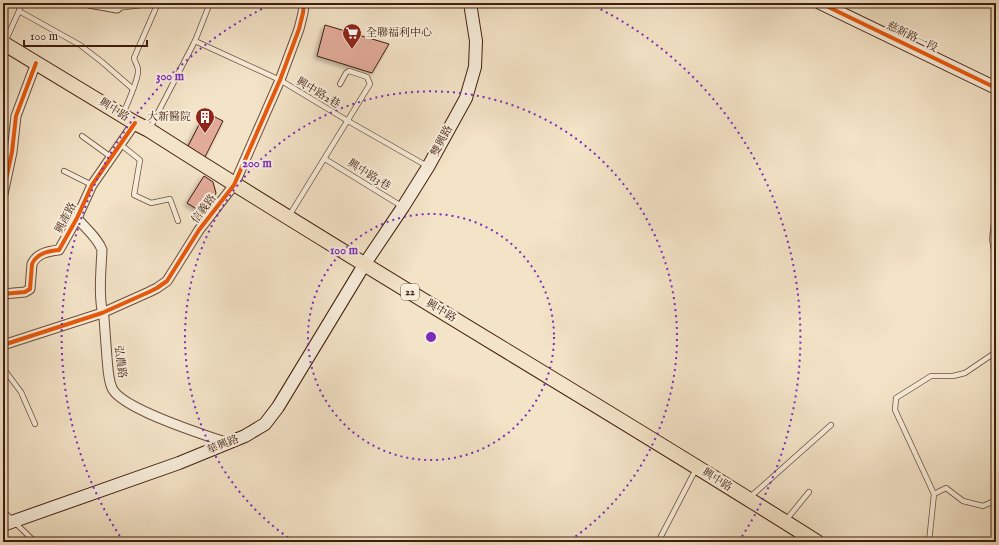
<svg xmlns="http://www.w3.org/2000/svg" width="999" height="545" viewBox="0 0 999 545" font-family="'IM FELL English','Noto Serif TC',serif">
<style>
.building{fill:#e2ab99;stroke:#401d0d;filter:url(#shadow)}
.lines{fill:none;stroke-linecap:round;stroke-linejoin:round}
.lane-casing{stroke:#6d4e3c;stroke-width:6}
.street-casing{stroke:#6d4e3c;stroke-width:11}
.secondary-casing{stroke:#401d0d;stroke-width:14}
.primary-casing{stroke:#401d0d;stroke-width:16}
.lane{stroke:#f7eddb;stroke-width:4.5}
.street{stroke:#f7eddb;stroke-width:9}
.secondary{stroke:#f7eddb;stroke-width:12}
.primary{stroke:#f3e3c7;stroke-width:14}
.cycleway-casing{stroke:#f7eddb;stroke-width:6}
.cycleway{stroke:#e8590c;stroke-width:4}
.ring{fill:none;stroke:#7b2cbf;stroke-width:2;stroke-dasharray:2 4}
.labels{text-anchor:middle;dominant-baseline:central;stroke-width:4;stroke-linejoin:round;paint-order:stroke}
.shield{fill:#f7eddb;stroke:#775b4b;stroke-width:1}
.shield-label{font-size:10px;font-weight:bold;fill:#401d0d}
.poi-label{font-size:11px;fill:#401d0d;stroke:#f7eddb;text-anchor:start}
.street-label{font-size:11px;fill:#401d0d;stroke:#f7eddb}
.centre{fill:#7b2cbf;stroke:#f7eddb;stroke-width:2}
.ring-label{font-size:12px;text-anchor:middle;font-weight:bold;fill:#7b2cbf;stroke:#f7eddb;stroke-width:4;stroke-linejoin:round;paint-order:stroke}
</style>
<defs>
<filter id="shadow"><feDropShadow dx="-2.5" dy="2.5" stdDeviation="2" flood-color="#0004"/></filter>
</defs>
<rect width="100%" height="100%" fill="#f3e3c7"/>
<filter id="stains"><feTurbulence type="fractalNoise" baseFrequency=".005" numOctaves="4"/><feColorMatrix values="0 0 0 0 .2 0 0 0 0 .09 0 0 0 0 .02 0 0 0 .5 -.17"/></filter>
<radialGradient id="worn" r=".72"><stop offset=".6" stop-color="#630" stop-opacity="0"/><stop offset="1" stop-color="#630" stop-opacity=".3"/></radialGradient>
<!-- building -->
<g class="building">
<path d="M325,25L389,44L372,73L317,56Z"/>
<path d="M211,115L223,121L205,157L187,148L201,121L208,119Z"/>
<path d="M204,176L213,182L216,193L205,214L187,203Z"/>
</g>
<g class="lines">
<defs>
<g id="lane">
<path d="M117,8L158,3L210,5"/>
<path d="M19,11L80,45L102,62L133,89"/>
<path d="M195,41L280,80L348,121L427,166"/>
<path d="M5,42L19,11L21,3"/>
<path d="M123,114C127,104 139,79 138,70C138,65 135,63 134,58L158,3"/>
<path d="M150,128L195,41L210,3"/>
<path d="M82,136L111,157"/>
<path d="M120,144L140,160L134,195L151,203L170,199L178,221"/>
<path d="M325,159L403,207"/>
<path d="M64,171L92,185"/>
<path d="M996,208L992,239L996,262"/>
<path d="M289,216L370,84L367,77L349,71L346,73L340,84"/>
<path d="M3,368L21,392L35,424"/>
<path d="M934,494L895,410L896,398L931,376H953L965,373L996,352"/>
<path d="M749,498L831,425"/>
<path d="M3,511L35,542"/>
<path d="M786,520L809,492"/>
<path d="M658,542L696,469"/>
<path d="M929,542L934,494L946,488L963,501L983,506L992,502L996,499"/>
</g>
<g id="street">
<path d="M89,3L117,8"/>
<path d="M3,194L12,152L16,116L36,63"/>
<path d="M77,218C85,228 98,238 102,250C101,270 98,300 104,318C105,331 106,345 107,358C108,368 108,379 112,388C121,409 205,435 228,443"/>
<path d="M3,294L25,292L30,289L32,264C37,253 49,251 59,250L77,218L92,185L135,123"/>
<path d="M3,345L102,313L149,292L157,288L167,281L199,230L234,185L280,80L299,29L303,13L304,3"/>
</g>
<g id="secondary">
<path d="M820,3L996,88"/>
<path d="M3,525L179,463L245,436L265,424L278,407L364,265L403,207L428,167L466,98L475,67L476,41L470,3"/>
</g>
<path id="primary" d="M3,43L135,123L149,130C369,271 596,402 817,542"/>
</defs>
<!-- lane casing -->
<use href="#lane" class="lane-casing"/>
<!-- street casing -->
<use href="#street" class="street-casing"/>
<!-- secondary casing -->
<use href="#secondary" class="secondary-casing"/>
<!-- primary casing -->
<use href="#primary" class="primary-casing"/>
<!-- lane -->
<use href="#lane" class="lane"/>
<!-- street -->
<use href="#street" class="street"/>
<!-- secondary -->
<use href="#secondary" class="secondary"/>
<!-- primary -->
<use href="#primary" class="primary"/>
<defs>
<g id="cycleway">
<path d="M820,3L996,88"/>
<path d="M3,194L12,152L16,116L36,63"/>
<path d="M3,294L25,292L30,289L32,264C37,253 49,251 59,250L77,218L92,185L135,123"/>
<path d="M3,345L102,313L149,292L157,288L167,281L199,230L234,185L280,80L299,29L303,13L304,3"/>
</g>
</defs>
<!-- cycleway casing -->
<use href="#cycleway" class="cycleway-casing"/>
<!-- cycleway -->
<use href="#cycleway" class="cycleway"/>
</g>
<!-- distance rings -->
<g class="ring">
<circle cx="431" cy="337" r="123"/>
<path d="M293 541A246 246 0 1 1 569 541"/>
<path d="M123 541A369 369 0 0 1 272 4M590 4A369 369 0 0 1 739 541"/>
</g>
<!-- icons -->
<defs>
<symbol id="supermarket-pin" viewBox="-11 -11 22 30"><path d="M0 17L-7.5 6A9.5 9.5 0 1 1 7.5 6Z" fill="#8f2418" stroke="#f7eddb"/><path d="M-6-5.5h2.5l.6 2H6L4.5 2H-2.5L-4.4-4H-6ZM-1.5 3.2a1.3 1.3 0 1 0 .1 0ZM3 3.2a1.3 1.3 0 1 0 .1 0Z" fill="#fff"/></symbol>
<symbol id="building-pin" viewBox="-11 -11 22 30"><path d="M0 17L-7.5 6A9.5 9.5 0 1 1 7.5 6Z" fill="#8f2418" stroke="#f7eddb"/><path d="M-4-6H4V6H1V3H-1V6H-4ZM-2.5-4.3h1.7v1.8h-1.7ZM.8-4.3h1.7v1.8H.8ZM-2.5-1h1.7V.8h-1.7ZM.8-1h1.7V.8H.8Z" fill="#fff"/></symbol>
</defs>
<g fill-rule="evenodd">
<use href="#supermarket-pin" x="341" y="22" width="22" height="30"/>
<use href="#building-pin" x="194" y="106" width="22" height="30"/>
</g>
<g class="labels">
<!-- shield labels -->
<rect class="shield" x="401" y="284" width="18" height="16" rx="3"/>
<g class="shield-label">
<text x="410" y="292">22</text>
</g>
<!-- poi labels -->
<g class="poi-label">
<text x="366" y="33">全聯福利中心</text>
<text x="191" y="117" text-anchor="end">大新醫院</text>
</g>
<!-- street labels -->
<g class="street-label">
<text transform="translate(912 37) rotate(26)">慈新路一段</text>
<text transform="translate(318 93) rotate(31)">興中路2巷</text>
<text transform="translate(114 110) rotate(32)">興中路</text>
<text transform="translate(442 141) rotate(-62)">雙興路</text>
<text transform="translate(369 175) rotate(32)">興中路3巷</text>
<text transform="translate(204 209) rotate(-53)">信義路</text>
<text transform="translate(66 218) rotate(-62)">興產路</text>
<text transform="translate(441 311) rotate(31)">興中路</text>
<text transform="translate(120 362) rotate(83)">弘農路</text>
<text transform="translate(223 445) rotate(-22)">華興路</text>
<text transform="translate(717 480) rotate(32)">興中路</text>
</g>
</g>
<circle cx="431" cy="337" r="6" class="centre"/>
<g class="ring-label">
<text x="170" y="80">300 m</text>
<text x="257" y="167">200 m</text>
<text x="344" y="254">100 m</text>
</g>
<!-- margin -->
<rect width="999" height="545" fill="none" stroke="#f3e3c7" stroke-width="16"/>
<rect x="4" y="4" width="991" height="537" fill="none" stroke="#401d0d" stroke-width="2"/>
<rect x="8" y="8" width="983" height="529" fill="none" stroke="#401d0d"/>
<!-- scale -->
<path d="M24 40v6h123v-6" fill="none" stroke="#401d0d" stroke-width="2"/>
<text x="30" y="40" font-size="12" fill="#401d0d" stroke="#f7eddb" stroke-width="3" paint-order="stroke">100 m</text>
<rect width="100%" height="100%" filter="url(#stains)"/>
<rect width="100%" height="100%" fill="url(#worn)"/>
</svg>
